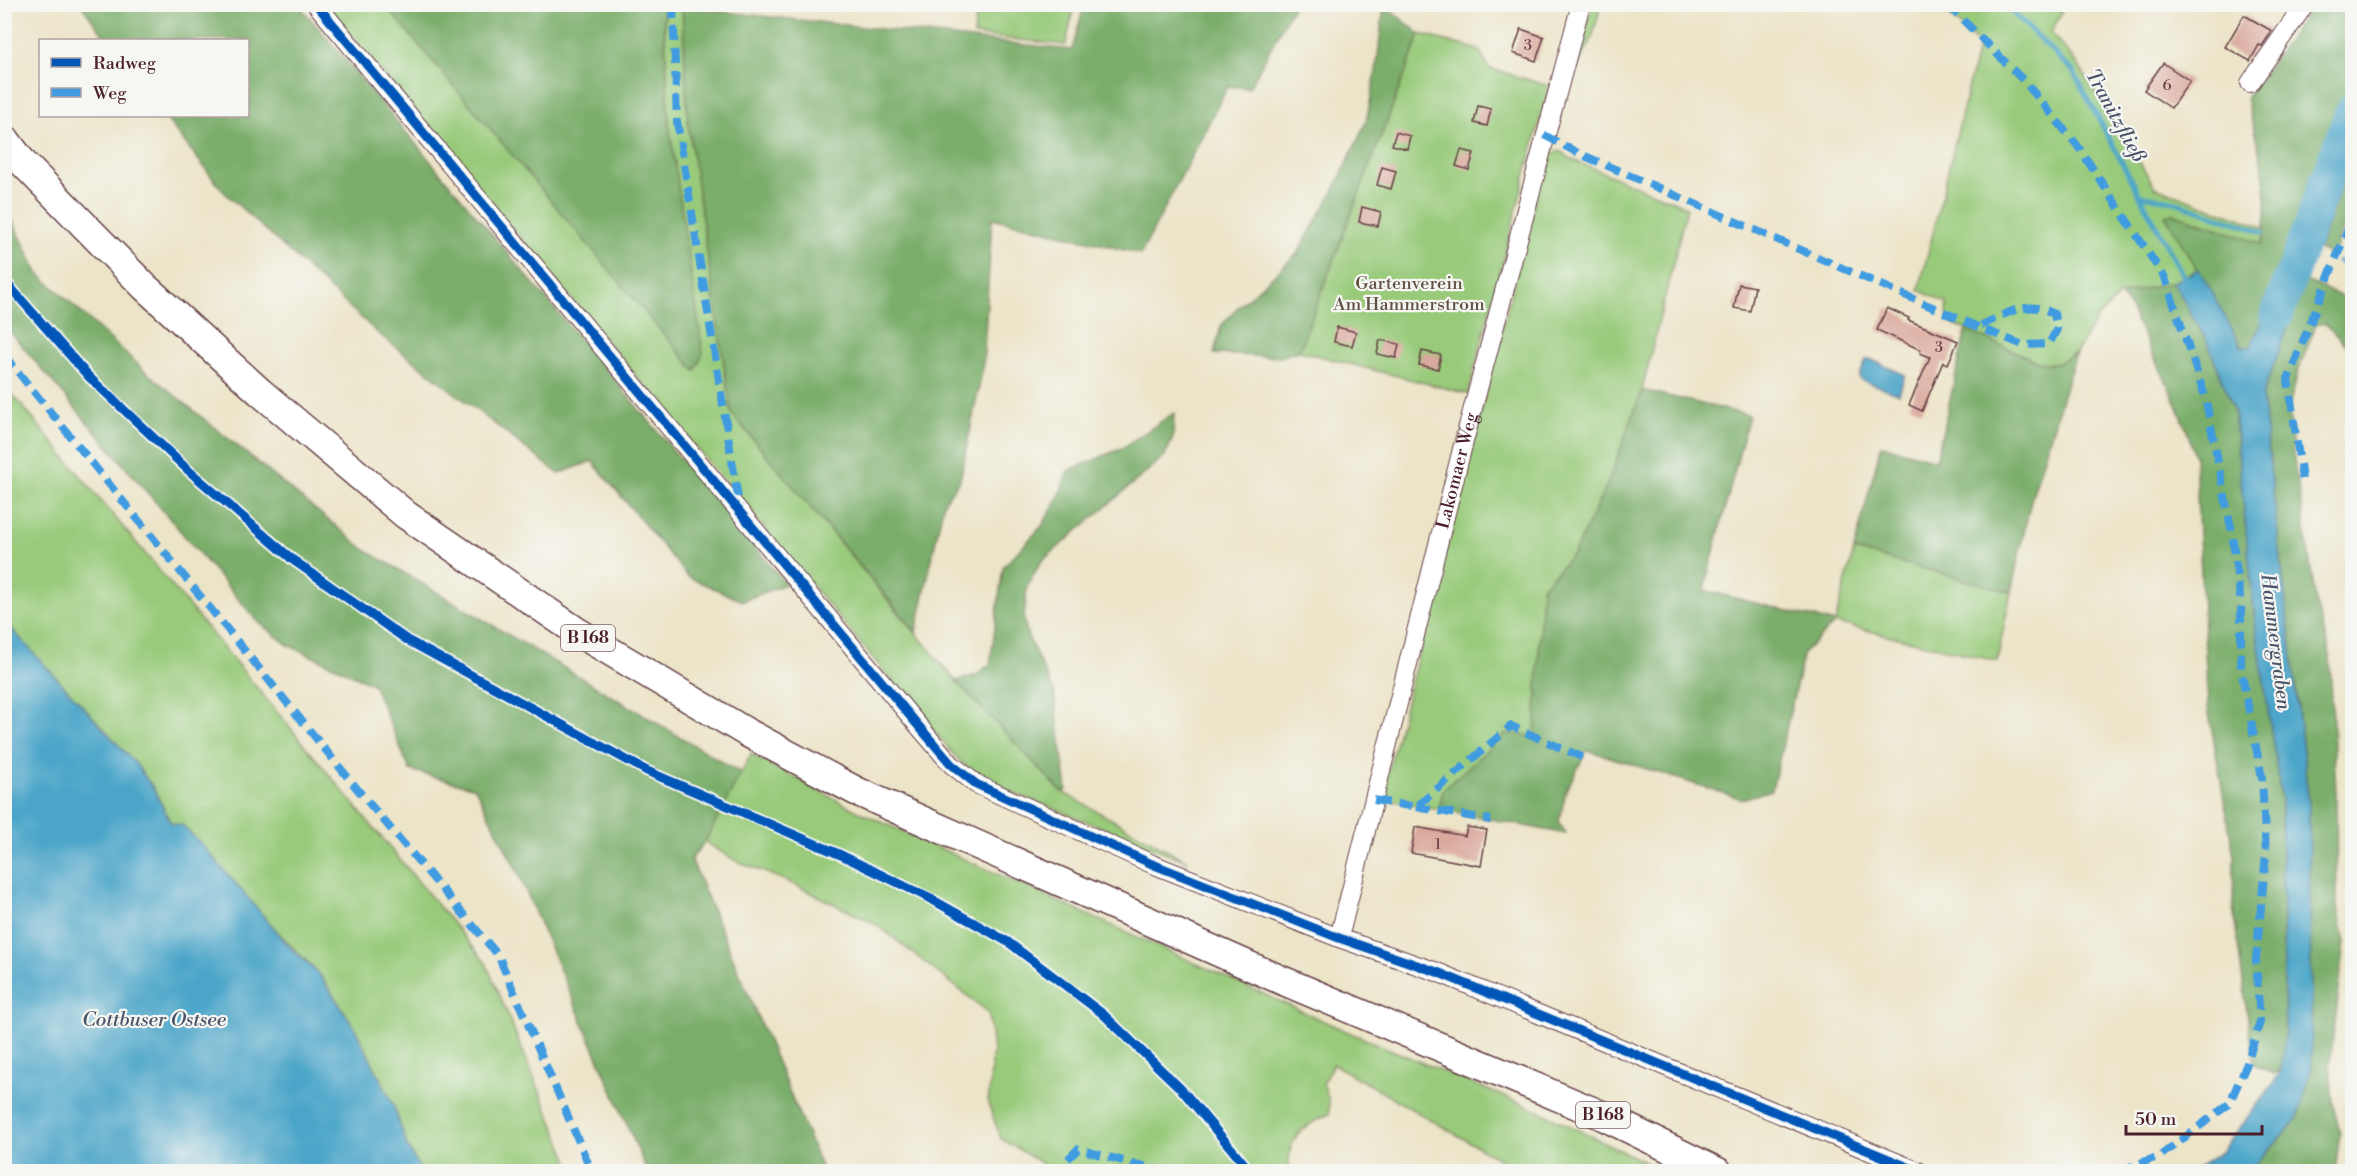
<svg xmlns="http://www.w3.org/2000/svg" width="2357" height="1176" viewBox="0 0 2357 1176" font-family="'Libre Bodoni',serif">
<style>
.green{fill:#98ca7a;stroke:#717452;stroke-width:1.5}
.forest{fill:#7aae6a;stroke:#62664a;stroke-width:1.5}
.water{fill:#4ba5c9;stroke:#4a627a;stroke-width:1.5}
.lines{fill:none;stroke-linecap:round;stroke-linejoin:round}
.stream{stroke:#4ba5c9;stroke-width:5}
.river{stroke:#4ba5c9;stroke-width:33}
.building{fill:#daa89c}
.minor-casing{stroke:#623d42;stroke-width:20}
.primary-casing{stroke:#623d42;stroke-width:31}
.minor{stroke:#fff;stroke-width:18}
.primary{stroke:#fff;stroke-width:28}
.quiet{stroke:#409be1;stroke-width:8;stroke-dasharray:15 8;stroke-linecap:butt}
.cycleway-casing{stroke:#f6f6f2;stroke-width:13}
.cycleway{stroke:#0057b8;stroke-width:9}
.labels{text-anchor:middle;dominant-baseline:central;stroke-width:4.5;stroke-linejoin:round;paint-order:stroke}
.number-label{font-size:15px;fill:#6e4147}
.shield{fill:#f6f6f2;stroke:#7e6067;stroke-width:1.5}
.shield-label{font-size:16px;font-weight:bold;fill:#4a1f2b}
.park-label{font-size:18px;fill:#615243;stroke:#f6f6f2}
.street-label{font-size:18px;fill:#4a1f2b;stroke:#f6f6f2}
.water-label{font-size:20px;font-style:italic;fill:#4a556a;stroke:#f6f6f2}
</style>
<rect width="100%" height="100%" fill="#f6f6f2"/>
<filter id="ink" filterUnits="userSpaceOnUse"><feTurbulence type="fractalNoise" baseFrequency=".0167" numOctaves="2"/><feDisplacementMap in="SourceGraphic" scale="12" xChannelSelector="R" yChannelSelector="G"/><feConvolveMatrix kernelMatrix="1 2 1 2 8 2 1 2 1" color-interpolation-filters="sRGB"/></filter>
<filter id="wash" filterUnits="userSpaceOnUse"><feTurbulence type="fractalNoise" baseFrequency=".008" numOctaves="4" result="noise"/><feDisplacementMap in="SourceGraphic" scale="24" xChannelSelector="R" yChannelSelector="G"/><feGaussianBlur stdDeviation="1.35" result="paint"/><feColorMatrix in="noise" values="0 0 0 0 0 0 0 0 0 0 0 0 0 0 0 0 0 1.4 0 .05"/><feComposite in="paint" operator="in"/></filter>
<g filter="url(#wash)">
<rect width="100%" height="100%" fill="#ece4c7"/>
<!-- green -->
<g class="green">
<path d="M1592,4L1601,5L1592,39L1572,77Z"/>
<path d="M325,5H386L669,123L664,8L682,7L688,123L731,413L956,681L1062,792L1189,862L981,780L955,756Z"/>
<path d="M886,5H964V12Z"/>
<path d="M977,5H1074L1066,45L974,35Z"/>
<path d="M1939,5H2055L2062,11L2051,33L2077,63L2155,187L2266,228L2262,244L2173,213L2166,215L2199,269L2173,282L2120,295L2097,318L2076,353L2056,364L2038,362L1948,322L1947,303L1919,290L1979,44Z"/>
<path d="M1420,34L1479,50L1489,68L1549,86L1468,394L1299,351Z"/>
<path d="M1560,151L1573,160L1687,207L1642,390L1609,481L1574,553L1542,587L1535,736L1443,790L1439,809L1381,799L1547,154Z"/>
<path d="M4,384L486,963L573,1171H421L407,1146L393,1104L377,1072L353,1025L319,974L171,823L153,788L136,764L5,622Z"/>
<path d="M1854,550L2011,592L1997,661L1835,623Z"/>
<path d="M751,754L855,810L1348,1032L1539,1111L1663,1171H1520L1333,1064L1323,1083L1329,1101V1114C1301,1128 1287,1136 1289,1171H1055L1001,1139L988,1103L993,1050L988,1012L877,925L787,881L736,861L705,842Z"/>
</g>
<!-- forest -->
<g class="forest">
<path d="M81,5H299L786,584L742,601L688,577L592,461L559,474L380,335L223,191L164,116H248V40H107Z"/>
<path d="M385,5H663L669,123L703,354L695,371Z"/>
<path d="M1084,5H1294L1249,88L1228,86L1141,254L992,218L983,367L960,480L944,502L916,632L731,413L688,123L682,7L1072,50Z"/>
<path d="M1384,5L1420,34L1299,351L1280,357L1214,354L1221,326L1236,309L1297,254L1334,190L1366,122L1376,72Z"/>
<path d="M2313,5H2352V86L2304,226L2250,347H2242L2165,215L2172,213L2262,244C2274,194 2258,147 2246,98Z"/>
<path d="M2352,155V206L2333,256L2319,249Z"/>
<path d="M4,203L38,273L145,371L364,549L741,773L705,842L691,859L823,1171H647L518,873L475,788L410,770L373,684L288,645L258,622L5,326Z"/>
<path d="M2306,281L2352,301V351L2324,323L2316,325L2298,371L2289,407L2293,453L2317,607L2330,654L2336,793L2337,903L2345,941L2330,1063L2333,1104L2340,1133L2335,1171L2249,1172L2298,1118L2309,805L2262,395Z"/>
<path d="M2173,282L2208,343L2234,410L2255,621L2281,798L2285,1033L2281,1070L2274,1074L2254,1064L2233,907L2234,856L2208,708L2195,457C2180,400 2153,358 2129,306L2120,295Z"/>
<path d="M1966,330L2038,362L2056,364L2076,353L2031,500L2011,592L1854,550L1881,445L1936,460Z"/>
<path d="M1642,390L1749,415L1704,590L1835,623L1804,652L1772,790L1742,799L1587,750L1566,791L1559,822L1566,834L1439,809L1443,790L1506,733L1535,736L1542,587L1574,553L1609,481Z"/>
<path d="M1174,413L1173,438L1165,456L1041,562L1027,587L1024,619L1028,637L1054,692L1067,790L1062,792L956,681L977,675L990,664L1003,567L1042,526L1059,497L1068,471L1122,448Z"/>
</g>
<!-- water -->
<g class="water">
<path d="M2199,269L2242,347H2250L2284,270L2306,281L2262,395L2309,805L2312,1066L2298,1118L2249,1171H2192L2221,1152L2273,1084L2281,1070L2285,1033L2281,798L2255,621L2234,410L2208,343L2173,282Z"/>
<path d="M1870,359L1905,375L1899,394L1861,380L1859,377L1866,360Z"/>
<path d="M5,622L136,764L153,788L171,823L182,825L205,848L292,949L319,974L353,1025L377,1072L393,1104L407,1146L421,1171H5Z"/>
</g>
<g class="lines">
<!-- stream -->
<g class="stream">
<path d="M2004,4L2073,71L2186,281"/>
<path d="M2142,196L2166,199L2263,232"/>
<path d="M2339,261L2352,266"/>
</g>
<!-- river -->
<path class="river" d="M2276,317L2352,110"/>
</g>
<g id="blocks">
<!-- building -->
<g class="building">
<path d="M2244,15L2272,31L2262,46L2259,45L2250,61L2225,47Z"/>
<path d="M1521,29L1544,37L1536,61L1513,53Z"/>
<path d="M2163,63L2190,81L2171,108L2144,90Z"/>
<path d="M1478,106L1491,109L1487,126L1474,123Z"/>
<path d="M1396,132L1410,136L1407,149L1392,145Z"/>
<path d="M1461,150L1474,153L1469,170L1456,166Z"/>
<path d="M1382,167L1396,171L1391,189L1377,185Z"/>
<path d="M1362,207L1381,212L1378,226L1359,222Z"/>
<path d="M1739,284L1755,287L1750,311L1734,308Z"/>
<path d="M1887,308L1909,318L1908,320L1958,341L1948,364L1943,362L1922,411L1909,405L1930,357L1920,353L1921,350L1877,330Z"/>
<path d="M1337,327L1356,332L1352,346L1334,342Z"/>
<path d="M1380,340L1399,344L1396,358L1377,354Z"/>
<path d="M1422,351L1441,355L1438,369L1419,365Z"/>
<path d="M1415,827L1465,836L1467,827L1487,830L1481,866L1411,853Z"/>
</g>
</g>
</g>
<g filter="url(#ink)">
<use href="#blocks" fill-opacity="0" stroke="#623d42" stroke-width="1.5"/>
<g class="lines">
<defs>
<g id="minor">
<path d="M316,4L916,723L951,764L976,784L1152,864L1339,938L1437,972L1920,1172"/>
<path d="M2250,83L2305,4"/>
<path id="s1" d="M1339,938L1462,449L1581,4"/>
</g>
<path id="primary" d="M4,138L23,163L145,287L260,392L406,515L576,631L746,732L856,791L1279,979L1599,1114L1718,1172"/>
</defs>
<!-- minor casing -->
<use href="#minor" class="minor-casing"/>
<!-- primary casing -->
<use href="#primary" class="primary-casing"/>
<!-- minor -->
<use href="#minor" class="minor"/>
<!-- primary -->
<use href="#primary" class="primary"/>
<!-- quiet -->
<g class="quiet">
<path d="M673,4L677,121L740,510"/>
<path d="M1947,4L2025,82L2077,145L2165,278L2205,396L2232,533L2241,606V669L2262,778L2266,854L2256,960L2260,1022L2246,1066L2229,1104L2160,1156L2116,1172"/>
<path d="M1544,135L1578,153L1978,327L2023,345L2049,344L2057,329L2054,314C2027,298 2004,315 1978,327"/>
<path d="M4,355L363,796L498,955L592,1172"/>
<path d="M2302,479L2288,379L2352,218"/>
<path d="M1374,800L1416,807L1511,726L1586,759"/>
<path d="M1416,807L1491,820"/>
<path d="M1068,1159L1078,1149L1166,1172"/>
</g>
<defs>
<g id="cycleway">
<path d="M316,4L916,723L951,764L976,784L1152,864L1339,938L1437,972L1920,1172"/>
<path d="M4,280L89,377L188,470L293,560L407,640L647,771L841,855L931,899L1008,942L1103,1014L1182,1090L1251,1172"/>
</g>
</defs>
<!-- cycleway casing -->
<use href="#cycleway" class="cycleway-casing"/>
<!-- cycleway -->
<use href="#cycleway" class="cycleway"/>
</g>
</g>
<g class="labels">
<!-- number labels -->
<g class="number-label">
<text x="1528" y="45">3</text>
<text x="2167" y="85">6</text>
<text x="1939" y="347">3</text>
<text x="1438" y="844">1</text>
</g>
<!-- shield labels -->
<g class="shield">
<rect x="561" y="625" width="54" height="26" rx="4.5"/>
<rect x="1576" y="1102" width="54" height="26" rx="4.5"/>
</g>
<g class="shield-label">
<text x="588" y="638">B 168</text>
<text x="1603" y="1115">B 168</text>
</g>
<!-- park labels -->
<g class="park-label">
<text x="1409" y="283">Gartenverein<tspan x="1409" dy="21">Am Hammerstrom</tspan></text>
</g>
<!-- street labels -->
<g class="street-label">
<text stroke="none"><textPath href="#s1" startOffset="482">Lakomaer Weg</textPath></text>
</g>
<!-- water labels -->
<g class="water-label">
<text transform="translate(2115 116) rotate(61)">Tranitzfließ</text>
<text transform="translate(2275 642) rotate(83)">Hammergraben</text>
<text x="154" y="1020">Cottbuser Ostsee</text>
</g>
</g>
<!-- margin -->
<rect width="2357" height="1176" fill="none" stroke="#f6f6f2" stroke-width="24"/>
<!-- legend -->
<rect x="39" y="39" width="210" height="78" fill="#f6f6f2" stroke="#b1a0a2" stroke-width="1.5"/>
<rect x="51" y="58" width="30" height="9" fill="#0057b8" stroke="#b1a0a2" stroke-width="1.5"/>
<text x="93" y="69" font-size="18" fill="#4a1f2b">Radweg</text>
<rect x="51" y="88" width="30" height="9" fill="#409be1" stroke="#b1a0a2" stroke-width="1.5"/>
<text x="93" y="99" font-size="18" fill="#4a1f2b">Weg</text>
<!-- scale -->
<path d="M2126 1125v9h136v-9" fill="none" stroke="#4a1f2b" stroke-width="3"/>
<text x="2135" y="1125" font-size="18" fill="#4a1f2b" stroke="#f6f6f2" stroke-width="4.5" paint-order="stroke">50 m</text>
</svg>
